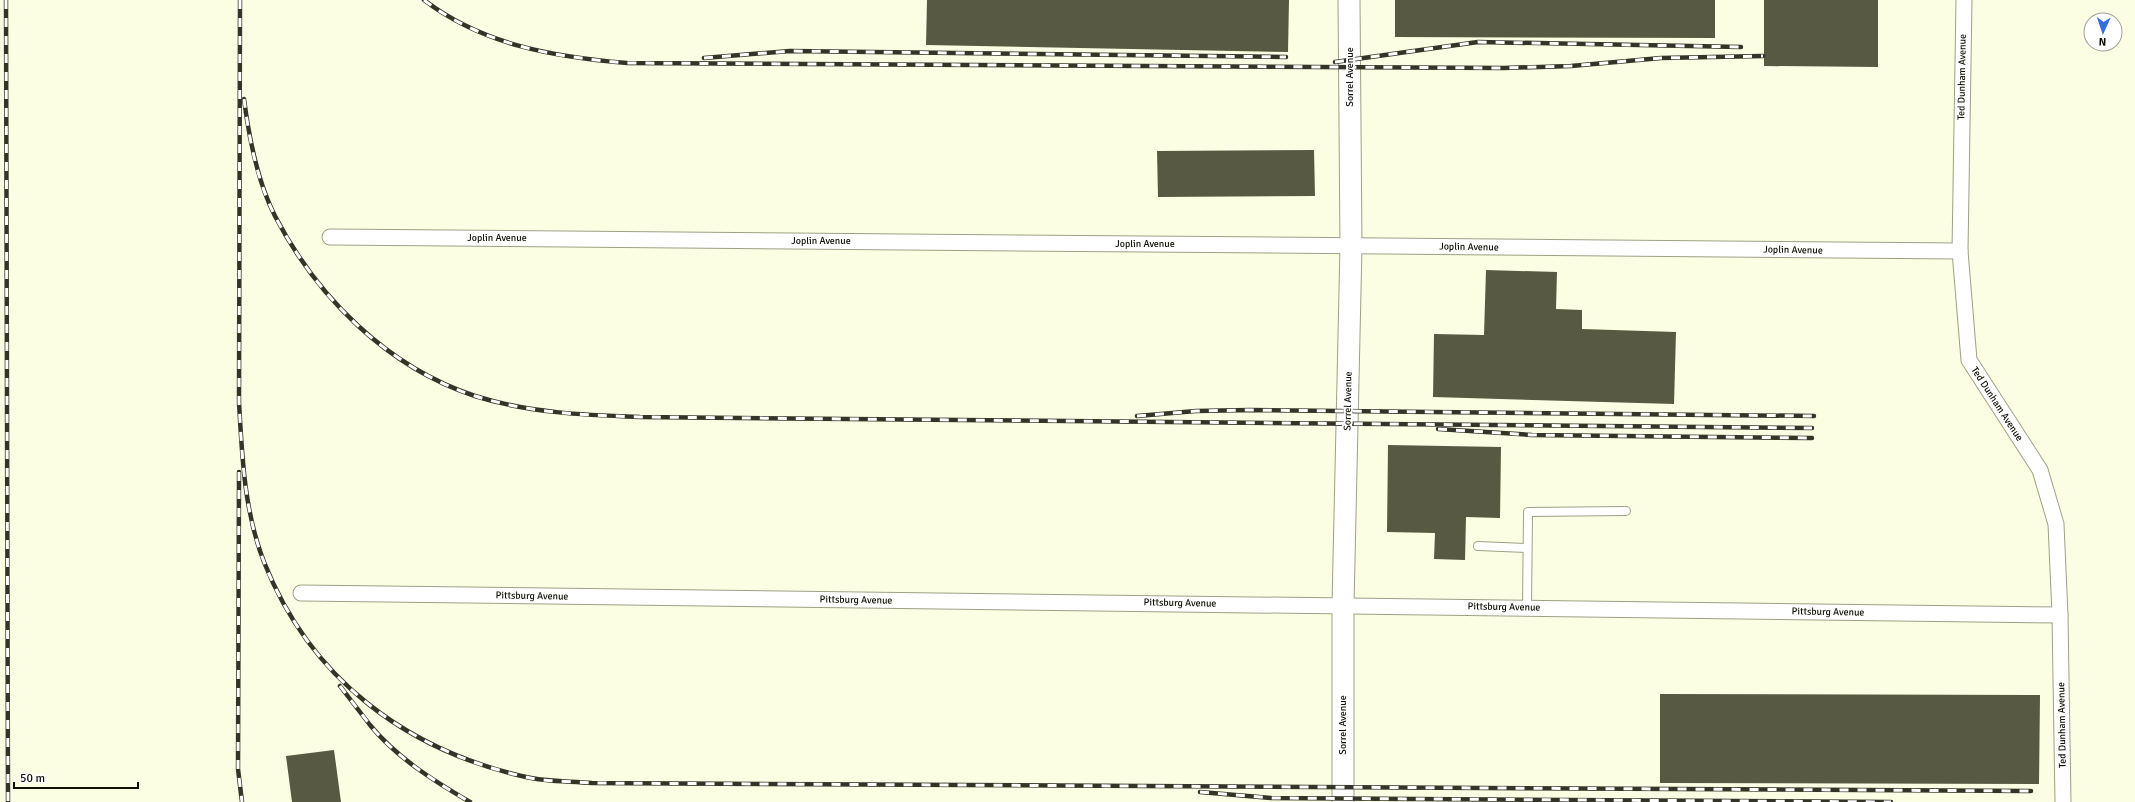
<svg xmlns="http://www.w3.org/2000/svg" width="2135" height="802" viewBox="0 0 2135 802" font-family="Signika,sans-serif">
<style>
.building{fill:#585942}
.lines{fill:none;stroke-linecap:round;stroke-linejoin:round}
.lane-casing{stroke:#9ea086;stroke-width:10}
.street-casing{stroke:#9ea086;stroke-width:17}
.secondary-casing{stroke:#9ea086;stroke-width:23}
.lane{stroke:#fff;stroke-width:8}
.street{stroke:#fff;stroke-width:15}
.secondary{stroke:#fff;stroke-width:21}
.rail-casing{stroke:#343428;stroke-width:4.5}
.rail{stroke:#fff;stroke-width:3;stroke-dasharray:9;stroke-linecap:butt}
.labels{text-anchor:middle;dominant-baseline:central;stroke-width:4;stroke-linejoin:round;paint-order:stroke}
.street-label{font-size:10px;fill:#101007;stroke:#fff}
</style>
<rect width="100%" height="100%" fill="#fbfee2"/>
<!-- building -->
<g class="building">
<path d="M927,0H1289L1288,52L926,45Z"/>
<path d="M1395,0H1715V38L1395,37Z"/>
<path d="M1764,0H1878V67L1764,66Z"/>
<path d="M1314,150L1315,196L1158,197L1157,151Z"/>
<path d="M1486,270L1557,272L1556,309L1582,310V329L1676,332L1674,404L1433,397L1434,334L1484,335Z"/>
<path d="M1388,445L1501,447L1500,518L1466,517L1465,560L1434,559L1435,533L1387,532Z"/>
<path d="M1660,694L2040,695L2039,784L1660,783Z"/>
<path d="M334,750L341,802H292L286,756Z"/>
</g>
<g class="lines">
<defs>
<g id="lane">
<path d="M1478,546L1527,548"/>
<path d="M1527,608L1528,512L1626,511"/>
</g>
<g id="street">
<path d="M1964,0L1960,251L1969,360L2040,470L2056,524L2060,615L2063,802"/>
<path d="M330,237L1960,251"/>
<path d="M301,593L2060,615"/>
</g>
<path id="secondary" d="M1343,802V605L1351,246L1349,0"/>
</defs>
<!-- lane casing -->
<use href="#lane" class="lane-casing"/>
<!-- street casing -->
<use href="#street" class="street-casing"/>
<!-- secondary casing -->
<use href="#secondary" class="secondary-casing"/>
<!-- lane -->
<use href="#lane" class="lane"/>
<!-- street -->
<use href="#street" class="street"/>
<!-- secondary -->
<use href="#secondary" class="secondary"/>
<defs>
<g id="rail">
<path d="M6,0L8,802"/>
<path d="M240,0L239,402C242,455 244,511 264,562C310,678 405,750 526,777C547,782 571,781 592,783L2031,791"/>
<path d="M424,0C483,45 554,57 627,63L1503,68L1571,66L1661,58L1763,56"/>
<path d="M704,58L790,51L1286,57"/>
<path d="M1335,62L1478,42L1741,47"/>
<path d="M244,99C249,138 257,181 275,216C317,297 387,367 475,396C529,413 584,415 640,417L1812,428"/>
<path d="M1137,416L1196,411L1250,410L1814,416"/>
<path d="M1438,429L1532,435L1812,438"/>
<path d="M239,472L238,769L242,802"/>
<path d="M340,686C350,699 360,712 370,725C397,758 434,781 470,802"/>
<path d="M1200,792L1271,798L1891,802"/>
</g>
</defs>
<!-- rail casing -->
<use href="#rail" class="rail-casing"/>
<!-- rail -->
<use href="#rail" class="rail"/>
</g>
<g class="labels">
<!-- street labels -->
<g class="street-label">
<text transform="translate(1350 77) rotate(-90)">Sorrel Avenue</text>
<text transform="translate(1962 77) rotate(-89)">Ted Dunham Avenue</text>
<text x="497" y="238">Joplin Avenue</text>
<text x="821" y="241">Joplin Avenue</text>
<text x="1145" y="244">Joplin Avenue</text>
<text transform="translate(1469 247) rotate(1)">Joplin Avenue</text>
<text transform="translate(1793 250) rotate(1)">Joplin Avenue</text>
<text transform="translate(1348 401) rotate(-89)">Sorrel Avenue</text>
<text transform="translate(1997 404) rotate(57)">Ted Dunham Avenue</text>
<text transform="translate(532 596) rotate(1)">Pittsburg Avenue</text>
<text transform="translate(856 600) rotate(1)">Pittsburg Avenue</text>
<text transform="translate(1180 603) rotate(1)">Pittsburg Avenue</text>
<text transform="translate(1504 607) rotate(1)">Pittsburg Avenue</text>
<text transform="translate(1828 612) rotate(1)">Pittsburg Avenue</text>
<text transform="translate(1343 725) rotate(-90)">Sorrel Avenue</text>
<text transform="translate(2062 725) rotate(-91)">Ted Dunham Avenue</text>
</g>
</g>
<!-- north arrow -->
<g transform="translate(2103 32) rotate(183)"><circle r="19" fill="#ffffff" stroke="#9f9f9c"/>
<path d="M0-3L7 15L0 10L-7 15Z" fill="#326edc"/>
<text y="-6" font-size="11" font-weight="bold" text-anchor="middle" fill="#101007">N</text>
</g>
<!-- scale -->
<path d="M14 782v6h124v-6" fill="none" stroke="#101007" stroke-width="2"/>
<text x="20" y="782" font-size="12" fill="#101007" stroke="#ffffff" stroke-width="3" paint-order="stroke">50 m</text>
</svg>
